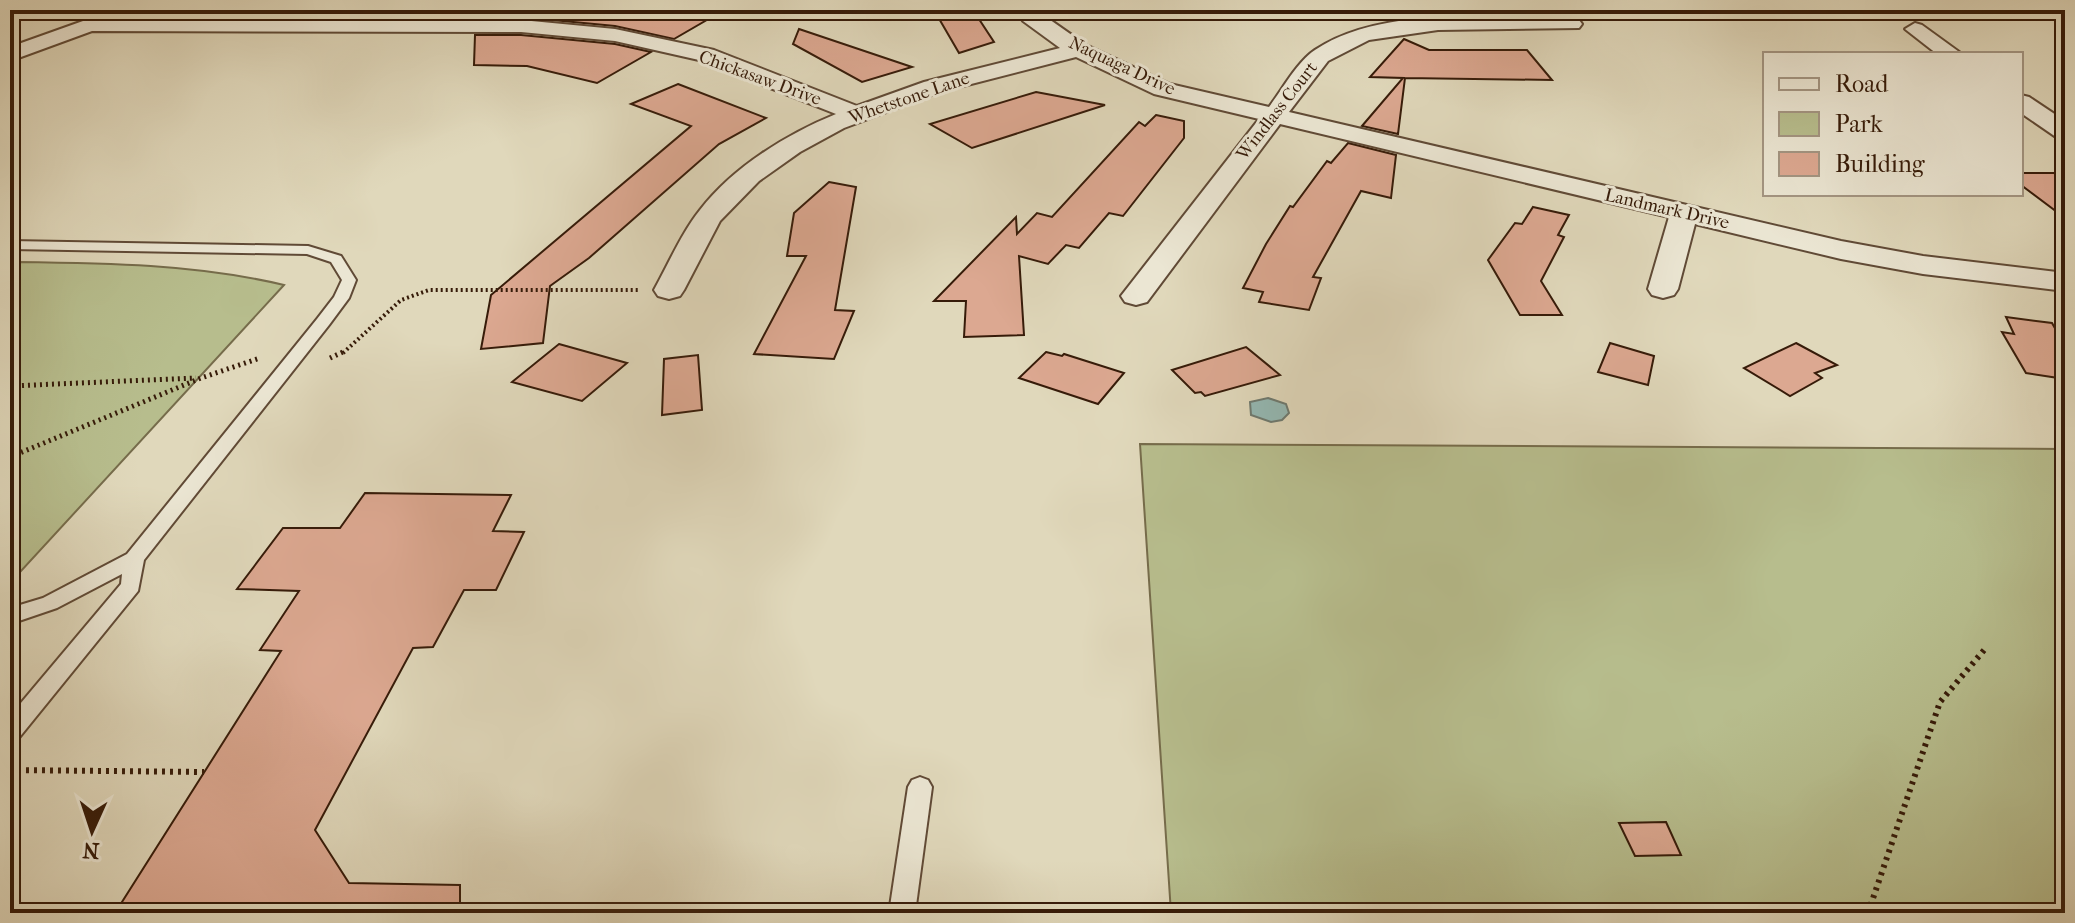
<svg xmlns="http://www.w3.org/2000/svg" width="2075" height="923" viewBox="0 0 2075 923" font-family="'IM FELL French Canon',serif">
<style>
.green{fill:#b7bd8d;stroke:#766c4b;stroke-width:2}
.water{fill:#94b9b4;stroke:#6e7a70;stroke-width:2}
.building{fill:#dca891;stroke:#361b09;stroke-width:2}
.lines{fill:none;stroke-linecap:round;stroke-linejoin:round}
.service-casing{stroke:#604a36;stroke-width:4}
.minor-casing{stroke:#604a36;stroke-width:4}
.path-far2{stroke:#361b09;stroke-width:4;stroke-dasharray:2 3;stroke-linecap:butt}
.path-far1{stroke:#361b09;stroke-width:5;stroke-dasharray:2 4;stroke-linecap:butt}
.path{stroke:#361b09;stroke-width:6;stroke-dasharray:3 5;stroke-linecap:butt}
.service{fill:#ebe6d3;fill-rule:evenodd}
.minor{fill:#ebe6d3;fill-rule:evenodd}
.labels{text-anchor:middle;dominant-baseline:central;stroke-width:6;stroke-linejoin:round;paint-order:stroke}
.far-street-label{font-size:18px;fill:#361b09;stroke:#ebe6d3}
</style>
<rect width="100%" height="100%" fill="#e0d8bb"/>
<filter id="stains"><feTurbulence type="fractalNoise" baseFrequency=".0025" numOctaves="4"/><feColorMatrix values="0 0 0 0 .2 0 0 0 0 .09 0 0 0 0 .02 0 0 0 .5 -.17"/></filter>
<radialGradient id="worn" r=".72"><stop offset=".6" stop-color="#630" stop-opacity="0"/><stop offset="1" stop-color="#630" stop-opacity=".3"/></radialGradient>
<!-- green -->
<g class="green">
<path d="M16,262C106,263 196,264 284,285L10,583V267Z"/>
<path d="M1140,444L2065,449V913H1171Z"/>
</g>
<!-- water -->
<path class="water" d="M1268,398L1286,404L1289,413L1282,420L1271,422L1251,415L1250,402Z"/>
<!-- building -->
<g class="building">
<path d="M476,10H724L674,39L615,26L521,17H476Z"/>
<path d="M934,10H973L994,42L959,53Z"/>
<path d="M799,29L912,67L862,82L793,44Z"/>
<path d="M475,35H521L615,44L651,52L597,83L527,66L474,65Z"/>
<path d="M1404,39L1429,50H1527L1552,80L1405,78L1398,134L1362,126L1403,78L1370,77Z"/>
<path d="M678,84L766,118L719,144L589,258L550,286L543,343L481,349L491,295L691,126L631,104Z"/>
<path d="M1036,92L1105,105L972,148L930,124Z"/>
<path d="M1156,115L1184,121V138L1123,216L1109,213L1079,248L1066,245L1048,264L1019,256L1024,335L964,337L966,301H934L1016,217L1017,234L1037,213L1052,217L1139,122L1145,126Z"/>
<path d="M1348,143L1396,155L1391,198L1361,191L1313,277L1321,278L1309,310L1259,302L1263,292L1243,288L1266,244L1290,206L1293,207L1327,161L1331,163Z"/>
<path d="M2021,173H2054L2065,182V218L2021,185Z"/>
<path d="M829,182L856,187L835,310L854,311L834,359L754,354L806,256H787L794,213Z"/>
<path d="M1533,207L1569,215L1558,235L1564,237L1541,281L1562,315H1520L1488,260L1515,223L1522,224Z"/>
<path d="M2006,317L2052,323L2065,346V379L2026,373L2002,332L2014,334Z"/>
<path d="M1610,343L1654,356L1648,385L1598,372Z"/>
<path d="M1796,343L1837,365L1815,373L1822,378L1790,396L1744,368Z"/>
<path d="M559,344L627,363L582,401L512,382Z"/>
<path d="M1246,347L1280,375L1205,396L1201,392L1195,393L1172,370Z"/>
<path d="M1046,352L1062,356L1064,354L1124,373L1098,404L1019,378Z"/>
<path d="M698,355L702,410L662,415L664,359Z"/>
<path d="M365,493L511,495L493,531L524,532L496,590H464L433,647L413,648L315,830L349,883L460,885V913H115L281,651L260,650L299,591L237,589L283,528H340Z"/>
<path d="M1666,822L1681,855L1635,856L1619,823Z"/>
</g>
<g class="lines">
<defs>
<g id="service">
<path d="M10,241L308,246L341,256L356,280L349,298L329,325L144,560L138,591L18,739L10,741V716L121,584L122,574L57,608L10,624V608L43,598L127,554L317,319L334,297L342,280L331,262L307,254L10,249Z"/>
<path d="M920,777L928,780L932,787L915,913H889L908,787L912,780Z"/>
</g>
<g id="minor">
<path d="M100,10H117L119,13L114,19L521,20L615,29L714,50L857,106L924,82L1060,48L1023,21L1016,10H1036L1086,45L1170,84L1269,107C1282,90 1297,62 1315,50C1382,5 1494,18 1572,18L1579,20L1582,24L1579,28L1438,30L1369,40L1328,61L1289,112L1841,241L1923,256L2065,273V291L1923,274L1841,259L1695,224L1678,289L1674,295L1663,298L1652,295L1648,289L1669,217L1280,124L1147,302L1136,305L1125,302L1121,296L1259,119L1154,94L1076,57L940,92L844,128L800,152L759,181L720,221L684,290L680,296L669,299L658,296L654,290C669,263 681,234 700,210C733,167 787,134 836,114L699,60L615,41L521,32L92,31L10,61V47L83,21Z"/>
<path d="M1915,23L1922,25L1962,54H1937L1905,29Z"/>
<path d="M2021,95L2029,97L2065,121V139L2056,137L2021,113Z"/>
</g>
</defs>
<!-- service casing -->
<use href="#service" class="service-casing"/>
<!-- minor casing -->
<use href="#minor" class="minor-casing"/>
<!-- path-far2 -->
<path class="path-far2" d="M343,353L401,300L429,290H640"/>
<!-- path-far1 -->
<g class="path-far1">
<path d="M330,358L345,351"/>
<path d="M10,386L196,378"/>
<path d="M10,457L201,378L260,358"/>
</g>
<!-- path -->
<g class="path">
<path d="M10,770L204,772"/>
<path d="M1868,913L1940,702L1985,649"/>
</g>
<!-- service -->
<use href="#service" class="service"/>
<!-- minor -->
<use href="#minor" class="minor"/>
</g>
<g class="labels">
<!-- far-street labels -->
<g class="far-street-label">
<text transform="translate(1122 66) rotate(25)">Naquaga Drive</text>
<text transform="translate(760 78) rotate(20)">Chickasaw Drive</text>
<text transform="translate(909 98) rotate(-19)">Whetstone Lane</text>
<text transform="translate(1277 111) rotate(-52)">Windlass Court</text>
<text transform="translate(1667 209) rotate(13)">Landmark Drive</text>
</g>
</g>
<!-- margin -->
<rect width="2075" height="923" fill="none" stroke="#e0d8bb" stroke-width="40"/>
<rect x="12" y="12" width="2051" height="899" fill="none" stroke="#361b09" stroke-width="4"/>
<rect x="20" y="20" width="2035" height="883" fill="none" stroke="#361b09" stroke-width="2"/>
<!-- legend -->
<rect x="1763" y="52" width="260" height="144" fill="#ebe6d3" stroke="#a39582" stroke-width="2"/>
<rect x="1779" y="78" width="40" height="12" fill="#ebe6d3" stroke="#a39582" stroke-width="2"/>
<text x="1835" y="92" font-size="24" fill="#361b09">Road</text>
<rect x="1779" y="112" width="40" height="24" fill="#b7bd8d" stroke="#a39582" stroke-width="2"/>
<text x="1835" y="132" font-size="24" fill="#361b09">Park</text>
<rect x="1779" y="152" width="40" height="24" fill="#dca891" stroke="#a39582" stroke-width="2"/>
<text x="1835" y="172" font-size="24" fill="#361b09">Building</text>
<!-- north arrow -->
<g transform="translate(92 831) rotate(183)" stroke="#ebe6d3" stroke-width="6" paint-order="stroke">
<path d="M0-6L14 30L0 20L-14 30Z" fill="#361b09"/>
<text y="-12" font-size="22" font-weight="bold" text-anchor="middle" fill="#361b09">N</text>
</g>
<rect width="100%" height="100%" filter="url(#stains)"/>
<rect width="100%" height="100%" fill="url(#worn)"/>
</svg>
